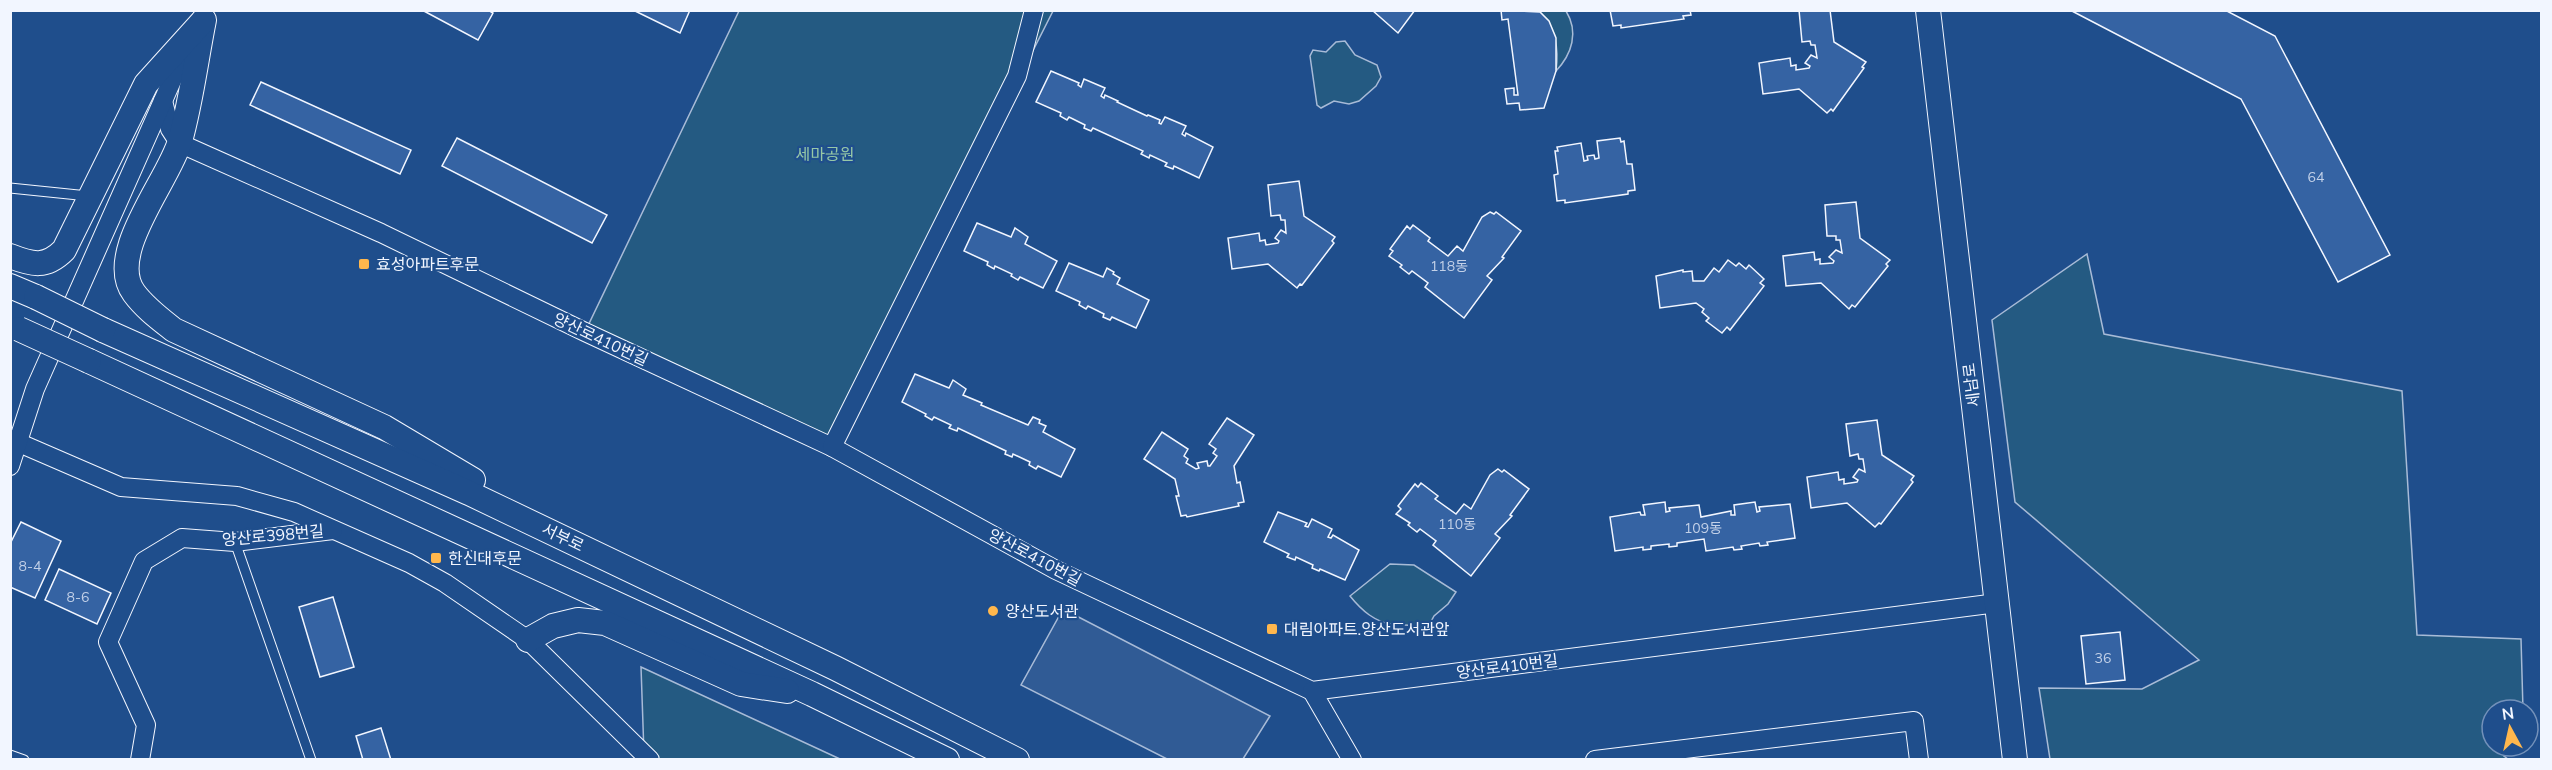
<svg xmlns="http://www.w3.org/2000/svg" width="2552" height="770" viewBox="0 0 2552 770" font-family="Mulish,'Noto Sans KR',sans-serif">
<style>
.green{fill:#245a82;stroke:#a8bbd7;stroke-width:1.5}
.parking{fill:#305b95;stroke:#a8bbd7;stroke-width:1.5}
.building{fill:#3563a3;stroke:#f2f6ff;stroke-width:1.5}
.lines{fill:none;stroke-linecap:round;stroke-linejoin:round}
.lane-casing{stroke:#f2f6ff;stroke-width:11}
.street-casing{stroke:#f2f6ff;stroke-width:20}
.secondary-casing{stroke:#f2f6ff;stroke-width:26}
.lane{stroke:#1f4e8c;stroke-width:9}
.street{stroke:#1f4e8c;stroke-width:18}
.secondary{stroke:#1f4e8c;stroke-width:24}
.secondary-bridge-casing{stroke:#f2f6ff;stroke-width:26;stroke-linecap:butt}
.secondary-bridge{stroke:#1f4e8c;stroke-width:24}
.poi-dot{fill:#ffb74d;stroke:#1f4e8c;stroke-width:2}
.labels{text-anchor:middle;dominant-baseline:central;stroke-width:4.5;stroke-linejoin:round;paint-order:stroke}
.number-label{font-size:14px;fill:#c3d1e8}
.park-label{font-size:16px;fill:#97c8a6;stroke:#1f4e8c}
.poi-label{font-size:16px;fill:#f2f6ff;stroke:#1f4e8c;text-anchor:start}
.street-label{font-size:16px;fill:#f2f6ff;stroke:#1f4e8c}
</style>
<rect width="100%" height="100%" fill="#1f4e8c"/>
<!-- green -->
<g class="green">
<path d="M1543,10L1566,11C1579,32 1572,54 1556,71C1559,48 1556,30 1540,12Z"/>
<path d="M739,11H1053L832,447L585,332Z"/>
<path d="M1345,41L1355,55L1377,65L1381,77L1376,86L1359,101L1349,104L1334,101L1321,108L1317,105L1310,56L1313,50L1326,52L1336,42Z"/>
<path d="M2087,254L2104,334L2402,391L2417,635L2521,639L2523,710H2492V746H2524V750L2504,756L2509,760L2050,759L2039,688L2142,689L2199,660L2015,502L1992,320Z"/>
<path d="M1390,564L1414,565L1456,592L1448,604L1434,616L1428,627L1418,628C1410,623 1403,626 1394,625C1375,622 1362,611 1350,596Z"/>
<path d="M641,667L840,759H650L644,754Z"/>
</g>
<!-- parking -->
<path class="parking" d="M1063,609L1270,716L1243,759H1167L1021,685Z"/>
<!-- building -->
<g class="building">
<path d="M422,10H488L493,13L478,40Z"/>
<path d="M633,10H690L680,33Z"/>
<path d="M1372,10H1415L1398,33Z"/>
<path d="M1501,10L1540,12L1549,21L1556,38V71L1544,108L1520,110L1519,103L1507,104L1505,89L1514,88V95H1518L1508,19L1502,20Z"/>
<path d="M1610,10H1690L1691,15L1683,16L1684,19L1621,28V25L1613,26Z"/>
<path d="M1799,10H1830L1834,42L1866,62L1862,67L1864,68L1833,111L1831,109L1827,113L1799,89L1763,94L1759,63L1790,58L1791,66L1796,65V70L1809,68L1810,66L1805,63L1811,55L1817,58L1815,45H1811L1810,41L1802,42Z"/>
<path d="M2070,10H2225L2275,36L2390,255L2338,282L2241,99Z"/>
<path d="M1051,71L1079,83L1078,85L1081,87L1084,79L1105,88L1101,96L1104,98L1105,95L1118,101L1117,102L1147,116L1148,115L1160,120L1159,123L1161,124L1165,117L1186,126L1182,134L1185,136L1186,133L1213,147L1199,178L1174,166L1173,169L1165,166L1167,163L1150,155L1149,158L1141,154L1143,151L1093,128L1091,131L1084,128L1085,125L1069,117L1067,120L1060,116L1061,113L1036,102Z"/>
<path d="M261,82L411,150L400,174L250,105Z"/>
<path d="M457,138L607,215L592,243L442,166Z"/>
<path d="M1620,138L1621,142L1624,141L1627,164H1632L1635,190L1628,191V194L1565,203V200L1557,201L1554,175L1558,174L1555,151H1558L1557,147L1581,143L1584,161L1588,160L1587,156L1594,155L1595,159L1599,158L1597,141Z"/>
<path d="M1299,181L1304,216L1335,237L1332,241L1334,243L1302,285L1300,284L1297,288L1268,264L1232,269L1228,238L1259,233L1260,241L1265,240L1266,245L1278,243L1279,241L1275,238L1281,230L1286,233L1285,220H1281L1280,215L1271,216L1268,185Z"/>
<path d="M1856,202L1860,238L1890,260L1886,264L1888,266L1855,307L1852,305L1849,309L1821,283L1786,286L1783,256L1814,252L1815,260L1820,259V264L1833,263L1834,261L1829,257L1836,250L1842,253L1840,240H1836V236H1827L1825,205Z"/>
<path d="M1490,212L1494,214L1496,212L1521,231L1502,257L1504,258L1487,276L1492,280L1464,318L1425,287L1428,283L1412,271L1409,274L1400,267L1402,265L1389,256L1393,251L1390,249L1407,226L1410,229L1413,225L1430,238L1428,241L1448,256L1457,246L1463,251L1482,217Z"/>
<path d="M977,223L1011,237L1015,228L1028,237L1025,244L1057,261L1043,288L1020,277L1018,280L1011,276L1012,274L995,266L994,269L987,265L988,262L964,251Z"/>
<path d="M1728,260L1736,266L1739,263L1746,269L1749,265L1764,279L1760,283L1764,286L1730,330L1727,327L1722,333L1706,321L1709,318L1702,312L1704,309L1696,303L1660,308L1656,276L1683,270V272L1692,271L1693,281H1704L1714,268L1719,272Z"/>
<path d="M1069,263L1103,277L1107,268L1114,272L1113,274L1120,278L1117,284L1149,300L1136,328L1112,317L1110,320L1103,317L1104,314L1088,306L1086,309L1079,305L1080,302L1056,291Z"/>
<path d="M915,374L949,388L953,380L966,389L963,395L982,403L981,405L1028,425L1033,417L1040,420L1039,423L1046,426L1043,432L1075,449L1061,477L1038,466L1036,469L1029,465L1030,462L1013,454L1012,457L1005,454L1006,451L958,428L957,431L949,428L951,425L934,417L932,420L925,416L926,414L902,402Z"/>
<path d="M1227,418L1254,435L1234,466L1237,483L1240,482L1244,502L1238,503L1239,506L1187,517L1186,515L1181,516L1176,496H1179L1175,479L1144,459L1162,432L1188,449L1184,456L1188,459L1186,463L1196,469L1199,468L1197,463L1207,461L1208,466H1210L1217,456L1213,453L1216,449L1209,444Z"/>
<path d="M1877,420L1882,455L1914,476L1911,480L1913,482L1881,524L1879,523L1875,527L1847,503L1811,508L1807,477L1838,472L1839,480L1844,479V484L1857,482L1858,480L1853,477L1859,469L1865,472L1863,459H1859L1858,454L1850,456L1846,424Z"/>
<path d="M1498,469L1502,472L1504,470L1529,489L1510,515L1512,516L1495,534L1500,538L1471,576L1433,545L1436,541L1420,529L1417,532L1408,525L1410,523L1396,514L1401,509L1398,506L1415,484L1418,487L1421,483L1438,496L1435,499L1456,514L1464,504L1471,509L1490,475Z"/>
<path d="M1665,502L1666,512L1670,511L1669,508L1699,505L1701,517L1731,511V515H1735L1734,505L1755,502L1757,512L1760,511L1759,507L1790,504L1795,538L1767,542L1768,545L1760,546L1759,543L1741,546L1742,549L1734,550L1733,547L1706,551L1704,539L1677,543V546L1669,547V544L1651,546V549L1643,550V547L1615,551L1610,517L1640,512L1641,515H1645L1643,505Z"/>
<path d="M1278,512L1307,523L1305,526L1308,527L1312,519L1332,529L1328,537L1331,538L1333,535L1359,550L1345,580L1320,569L1319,571L1312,568L1313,565L1296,557L1295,560L1287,557L1289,554L1264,542Z"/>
<path d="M21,522L61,541L35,598L10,587V544Z"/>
<path d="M59,569L111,593L97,624L45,600Z"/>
<path d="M333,597L354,667L320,677L299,607Z"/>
<path d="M2120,632L2125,680L2086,684L2081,636Z"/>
<path d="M381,728L391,760H363L356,736Z"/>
</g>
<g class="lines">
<defs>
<g id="lane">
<path d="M10,188L88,196"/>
<path d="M235,542L311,760"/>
<path d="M10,755L24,760"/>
</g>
<g id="street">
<path d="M163,101L170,129L179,143L381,233L585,332L832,447L1056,570L1312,691L1997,603"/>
<path d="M10,439L121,487L237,496L294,512L409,563L445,583L528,640L650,760"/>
<path d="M832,447L1017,76L1034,10"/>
<path d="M10,466L35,389L178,67L190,46"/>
<path d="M1312,691L1352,760"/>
<path d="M140,760L146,725L108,642L144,561L182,538L235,542L333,530"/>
<path d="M1595,760L1914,721L1919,760"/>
</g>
<g id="secondary">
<path d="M1928,10L2015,760"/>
<path d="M204,20C196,60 191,102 180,141C169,180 105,254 134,293C145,308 160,319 174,330L384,427L473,480"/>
<path d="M10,256C33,265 46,268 64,250L146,84L203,21"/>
<path d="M10,286L36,297"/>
<path d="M103,330L469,493L835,668L1017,760"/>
<path d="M89,361L812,694L947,760"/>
<path d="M528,640L553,626L578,620L605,623L741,684L787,691"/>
</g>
</defs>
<!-- lane casing -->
<use href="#lane" class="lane-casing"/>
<!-- street casing -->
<use href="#street" class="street-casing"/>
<!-- secondary casing -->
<use href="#secondary" class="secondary-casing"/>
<!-- lane -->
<use href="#lane" class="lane"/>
<!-- street -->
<use href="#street" class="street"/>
<!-- secondary -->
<use href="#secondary" class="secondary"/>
<defs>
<g id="secondary-bridge">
<path d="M36,297L103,330"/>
<path d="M19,329L89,361"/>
</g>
</defs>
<!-- secondary-bridge casing -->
<use href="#secondary-bridge" class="secondary-bridge-casing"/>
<!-- secondary-bridge -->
<use href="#secondary-bridge" class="secondary-bridge"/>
</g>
<!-- markers -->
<g class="poi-dot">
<rect x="358" y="258" width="12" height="12" rx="3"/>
<rect x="430" y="552" width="12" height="12" rx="3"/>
<circle cx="993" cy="611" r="6"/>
<rect x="1266" y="623" width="12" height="12" rx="3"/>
</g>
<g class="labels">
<!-- number labels -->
<g class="number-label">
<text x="2316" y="177">64</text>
<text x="1449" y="266">118동</text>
<text x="1457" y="524">110동</text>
<text x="1703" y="528">109동</text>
<text x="30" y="566">8-4</text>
<text x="78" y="597">8-6</text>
<text x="2103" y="658">36</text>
</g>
<!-- park labels -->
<g class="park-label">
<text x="825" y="154">세마공원</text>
</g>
<!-- poi labels -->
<g class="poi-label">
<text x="376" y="264">효성아파트후문</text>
<text x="448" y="558">한신대후문</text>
<text x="1005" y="611">양산도서관</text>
<text x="1284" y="629">대림아파트.양산도서관앞</text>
</g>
<!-- street labels -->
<g class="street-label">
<text transform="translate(601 339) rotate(25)">양산로410번길</text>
<text transform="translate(1971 385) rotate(-97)">세남로</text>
<text transform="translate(273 535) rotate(-5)">양산로398번길</text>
<text transform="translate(563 537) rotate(25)">서부로</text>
<text transform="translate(1035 557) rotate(28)">양산로410번길</text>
<text transform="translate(1507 666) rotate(-7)">양산로410번길</text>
</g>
</g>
<!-- border -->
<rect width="2552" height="770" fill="none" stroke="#f2f6ff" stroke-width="24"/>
<!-- north arrow -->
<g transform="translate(2510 728) rotate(352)"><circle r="28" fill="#1f4e8c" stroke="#7391ba" stroke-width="1.5"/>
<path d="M0-4.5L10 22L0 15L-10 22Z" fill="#ffb74d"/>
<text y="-9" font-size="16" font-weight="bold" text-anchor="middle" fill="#f2f6ff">N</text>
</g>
</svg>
